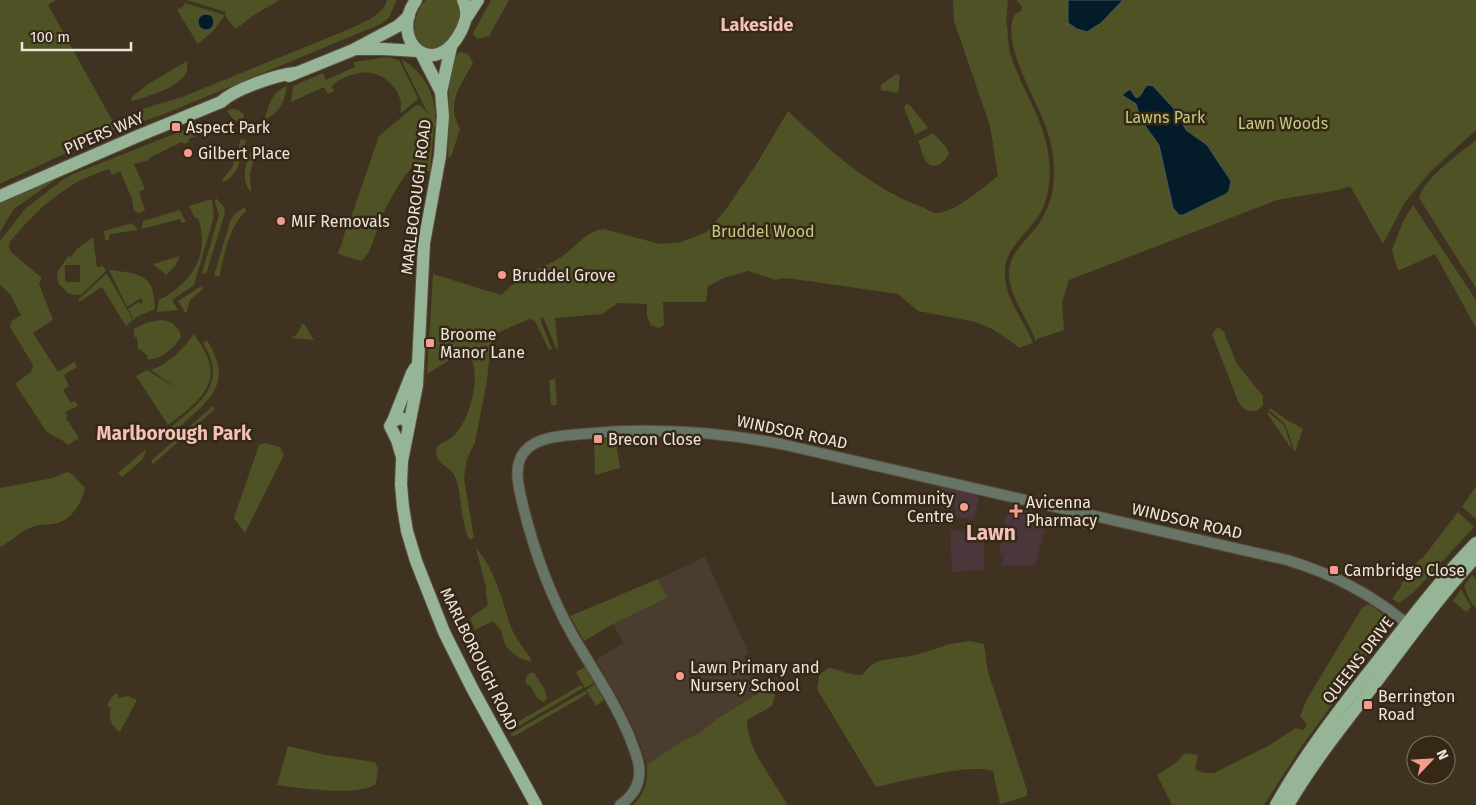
<svg xmlns="http://www.w3.org/2000/svg" width="1476" height="805" viewBox="0 0 1476 805" font-family="'Fira Sans',sans-serif">
<style>
.commercial{fill:#4a363b}
.education{fill:#4a3c2f}
.green{fill:#4e5225;fill-rule:evenodd}
.water{fill:#041c29;stroke:#4a585e}
.lines{fill:none;stroke-linecap:round;stroke-linejoin:round}
.minor-casing{stroke:#5b4f3e;stroke-width:12}
.major-casing{stroke:#5b4f3e;stroke-width:14}
.minor{stroke:#667566;stroke-width:10}
.major{stroke:#96b596;stroke-width:12}
.poi-dot{fill:#f59c90;stroke:#352816;stroke-width:2}
.labels{text-anchor:middle;dominant-baseline:central;stroke-width:5;stroke-linejoin:round;paint-order:stroke}
.park-label{font-size:16px;fill:#c5cc82;stroke:#352816}
.poi-label{font-size:16px;fill:#eee5db;stroke:#352816;text-anchor:start}
.street-label{font-size:16px;fill:#eee5db;stroke:#352816}
.neighbourhood-label{font-size:18px;font-weight:bold;fill:#f4c1b9;stroke:#352816}
.quarter-label{font-size:19px;font-weight:bold;fill:#f4c1b9;stroke:#352816}
.district-label{font-size:21px;font-weight:bold;fill:#f4c1b9;stroke:#352816}
</style>
<rect width="100%" height="100%" fill="#3f3220"/>
<!-- commercial -->
<g class="commercial">
<path d="M938,486L975,495L979,498L974,520L954,516L956,508L947,506L949,497L936,495Z"/>
<path d="M1010,505L1031,511L1030,517L1047,521L1035,565H1002L1004,554L999,553L1007,512H1009Z"/>
<path d="M950,529L982,536L984,538V570L952,572Z"/>
</g>
<!-- education -->
<path class="education" d="M705,557L749,654L744,656L761,692L730,712L788,805H633L640,799L645,788L648,779L647,765L638,739L623,707L596,660L624,643L613,624L666,598L658,579Z"/>
<!-- green -->
<g class="green">
<path d="M0,0H56L48,5L117,129L0,184Z"/>
<path d="M186,0H280L254,15L236,29L231,24L225,15L214,30L198,44L177,10L184,6L185,3L225,15L226,12ZM211,15L214,20V25L208,30C201,31 197,26 198,20Z"/>
<path d="M387,0H397L389,18L381,24L167,113L144,121L137,117V112L142,109L182,97L347,30C360,24 383,16 387,0Z"/>
<path d="M426,0H456C459,5 462,11 461,18C460,30 443,50 431,49C406,49 413,11 426,0Z"/>
<path d="M491,0H509L489,36C482,36 477,43 473,33Z"/>
<path d="M953,0H1008L1006,25H1007C1008,36 1008,46 1011,56C1022,91 1046,122 1049,160C1051,176 1049,197 1041,212C1028,234 1002,249 1005,277C1007,302 1024,320 1033,343L1019,348L1013,343L994,330L976,322L918,311L898,294L794,279L783,278L776,280L748,271L724,278L708,286L706,302H663L664,325L659,328L651,325L647,316V304L618,303L602,314L555,318L558,348H556L543,317L540,319L552,349L549,350L535,321L529,319L495,334L490,348L487,381L475,442L467,459L464,478L474,538L470,540C459,522 463,489 453,473C448,466 437,464 436,453C435,444 445,442 451,438C454,436 457,432 459,429C472,412 483,367 466,350L427,374L433,274L501,295C508,289 515,282 522,277C533,270 546,266 558,259C574,250 584,232 603,229L660,244L681,242L707,232L726,209L756,165L788,111C827,148 870,188 922,207C927,209 934,214 939,213C957,210 983,188 998,176L990,126L954,21Z"/>
<path d="M1016,0H1476V130L1430,172L1405,202L1383,244L1350,186L1338,190L1277,200L1069,280L1062,303L1064,330L1037,339L1036,342C1028,318 1009,298 1009,272C1009,255 1024,242 1034,230C1060,199 1058,158 1044,122C1034,95 1000,41 1015,14L1022,10V6Z"/>
<path d="M460,52L468,54L473,63C460,87 446,102 460,129L451,157H448L449,83L454,57Z"/>
<path d="M387,57L399,60L418,98L416,101L401,113C400,107 402,105 400,99C394,79 372,67 353,75V74L339,80L332,86L334,91L328,94L324,87L291,102L293,86L323,73L326,80L355,67L354,62Z"/>
<path d="M401,59C427,74 436,96 436,125L434,127L430,170V172L412,167C399,182 389,201 381,218C375,232 373,252 361,261L341,255L338,253C338,250 340,248 341,246C344,239 343,234 348,226L379,136L415,106L420,105L428,114Z"/>
<path d="M187,61C187,65 188,70 186,73C180,87 146,97 132,101L131,98L148,84Z"/>
<path d="M896,74L900,76L898,93L881,90V85Z"/>
<path d="M287,86C285,102 279,113 264,120C269,106 271,92 287,86Z"/>
<path d="M906,104L910,105L928,128L915,135L904,108Z"/>
<path d="M233,109L239,110L244,115L242,125C236,121 230,118 227,110Z"/>
<path d="M196,128L198,129L201,134L188,139L189,142L184,144L181,142L149,158V160L134,164L145,189L139,192L145,210L140,213L134,211L132,199L120,171L112,175L109,169C98,173 87,177 77,182C51,197 28,219 10,242L9,246L11,252L42,278L39,284L53,320L33,333L58,372L74,362L77,367L64,375L69,386L63,390L71,403L75,401L78,406L65,412L68,416L66,418L79,438L68,445C62,438 53,437 46,431L16,385L17,382L31,372L33,365L10,327L12,321L21,315L10,294L0,285V241L25,209L61,181L73,174L184,130L187,132Z"/>
<path d="M933,133L946,147L949,153C946,162 933,172 926,161C922,156 921,147 918,141Z"/>
<path d="M241,139L246,140C241,157 239,176 222,183L224,177L232,168Z"/>
<path d="M1476,140V288L1419,198C1426,176 1458,155 1476,140Z"/>
<path d="M254,144L258,145L250,173L251,192C238,178 248,159 254,144Z"/>
<path d="M65,173L14,209L0,232V201Z"/>
<path d="M216,198L224,207L225,213L206,274L202,273L219,215L215,202Z"/>
<path d="M208,200H212L214,216L194,285L172,300L178,310L157,312L159,300C191,284 211,254 198,218H195L189,206Z"/>
<path d="M1413,205L1476,300V328L1435,254L1398,271L1392,250L1403,222Z"/>
<path d="M245,207L246,211C228,228 225,254 219,277L214,275L230,222L234,214Z"/>
<path d="M180,210L186,222L182,223L180,219L141,229L143,221Z"/>
<path d="M132,223L138,230L110,234L109,240H105L104,231Z"/>
<path d="M93,237L97,267L103,266L106,271L81,295L69,294L58,283L57,273L68,256L71,257L77,249ZM65,265H80V282H65Z"/>
<path d="M180,256L175,266L166,275L153,264Z"/>
<path d="M109,270C124,272 146,272 152,288C154,294 154,303 155,309L136,317L134,320L128,309L139,302L141,304L143,301L141,298L127,307Z"/>
<path d="M106,274L110,279L133,320L126,326L102,287L79,302L78,300Z"/>
<path d="M203,285L202,290L190,300L186,314L178,301Z"/>
<path d="M162,320C173,322 179,326 181,337C175,348 159,361 147,359L148,356L138,348L137,337H134V329L148,322Z"/>
<path d="M302,324H304L314,340L291,338L297,334Z"/>
<path d="M1217,328H1219L1224,332L1237,364L1263,396V405L1258,410C1248,413 1243,410 1238,401L1212,334Z"/>
<path d="M194,334C199,342 205,350 208,359C220,389 189,409 168,425L136,376L147,370L178,389L151,370C170,363 182,350 194,334Z"/>
<path d="M207,340C229,376 219,393 189,418C183,424 178,430 169,429C199,403 229,385 203,343Z"/>
<path d="M555,379L557,405H551L549,380Z"/>
<path d="M213,406L215,409L153,464L151,462L152,460Z"/>
<path d="M1270,408L1287,420L1303,429L1295,452L1285,424L1269,410Z"/>
<path d="M1268,412L1284,425L1293,451L1267,413Z"/>
<path d="M610,438L616,443L620,468L595,475L594,440Z"/>
<path d="M265,443L280,447L284,455L245,533L234,518L235,515L259,445Z"/>
<path d="M146,449C146,460 130,470 122,477L118,473Z"/>
<path d="M67,472L72,474L85,488C81,505 71,521 53,524C45,525 37,524 30,528C19,532 11,542 0,547V488L53,478Z"/>
<path d="M1476,486V519L1462,507Z"/>
<path d="M1458,512L1474,527L1414,592L1399,603L1392,599L1402,585L1401,584L1405,579L1404,578L1413,566H1414L1420,559H1422Z"/>
<path d="M1049,515L1082,519L1086,522L1087,525L1085,529L1047,521Z"/>
<path d="M476,548C495,569 502,600 511,627C515,637 523,648 530,657L531,662L520,658L510,651L505,645L501,630L493,621L475,630L470,618L488,605L486,595V588Z"/>
<path d="M1472,575L1476,579V608L1470,601L1464,586Z"/>
<path d="M658,579L667,598L613,624L584,641L570,616Z"/>
<path d="M1461,589L1471,607L1466,612L1453,601Z"/>
<path d="M1369,604L1388,618L1384,633L1302,746L1264,805H1172L1157,775L1177,762L1185,753L1198,755L1195,770L1205,773H1214L1268,746L1296,728L1303,730L1307,725L1300,716L1307,699L1362,608Z"/>
<path d="M970,641L984,644L988,672L1027,790V796L1000,804L993,771C968,763 904,781 876,787L817,689L819,675L828,668C840,669 850,676 862,675L870,666L878,661L916,655L950,644Z"/>
<path d="M585,667L594,683L585,688L576,672Z"/>
<path d="M530,673H534L545,690L547,699L543,702L537,698L531,686L526,684V677Z"/>
<path d="M595,684L604,700L596,706L586,690Z"/>
<path d="M581,685L583,688L509,732L507,728Z"/>
<path d="M585,691L587,694L513,737L510,734Z"/>
<path d="M761,692H772L775,695L772,706L747,720C747,749 772,780 788,805H633C645,793 648,782 647,765L681,742L700,733L717,719Z"/>
<path d="M117,693L119,698L128,696L137,700L120,732C111,726 108,718 111,708L107,706L112,696Z"/>
<path d="M288,746L326,755L375,762L378,769L376,784C357,797 300,788 277,785Z"/>
</g>
<!-- water -->
<g class="water">
<path d="M1068,0H1123L1101,23L1087,32L1077,29L1068,23Z"/>
<circle cx="206" cy="22" r="8"/>
<path d="M1150,85L1153,86L1177,112L1186,130L1207,145L1231,181L1229,191L1226,194L1183,215H1179L1173,208L1159,145L1141,120L1136,104L1122,95L1130,89L1136,98L1140,96L1146,86Z"/>
</g>
<g class="lines">
<defs>
<path id="minor" d="M620,805C633,796 641,784 639,767C638,757 633,747 630,738C615,702 593,670 573,636C550,595 534,551 523,506C519,488 512,466 525,451C538,436 563,436 582,434C649,427 714,431 781,444L1287,560C1334,574 1375,596 1412,628"/>
<g id="major">
<path d="M416,0C387,41 436,84 462,29C467,18 468,11 463,0"/>
<path d="M467,17L478,0"/>
<path d="M451,47L441,92L443,116L440,156L424,243L417,385L402,461L401,484L403,507L407,531L416,561L444,632L472,688L536,805"/>
<path d="M355,49H384L417,51"/>
<path d="M421,53L441,92"/>
<path d="M289,76L353,50L398,26L409,16"/>
<path d="M0,196L138,136L221,102C235,89 276,75 295,73"/>
<path d="M393,421L412,373L415,368"/>
<path d="M402,457L397,440L390,426L393,421L401,418L405,420L409,425"/>
<path d="M1276,805C1301,760 1333,718 1365,677C1401,632 1435,585 1476,543"/>
<path d="M1288,805C1315,759 1348,719 1380,677C1411,636 1441,594 1476,557"/>
</g>
</defs>
<!-- minor casing -->
<use href="#minor" class="minor-casing"/>
<!-- major casing -->
<use href="#major" class="major-casing"/>
<!-- minor -->
<use href="#minor" class="minor"/>
<!-- major -->
<use href="#major" class="major"/>
</g>
<!-- markers -->
<g class="poi-dot">
<rect x="171" y="122" width="10" height="10" rx="2.5"/>
<circle cx="188" cy="153" r="5"/>
<circle cx="281" cy="221" r="5"/>
<circle cx="502" cy="275" r="5"/>
<rect x="425" y="338" width="10" height="10" rx="2.5"/>
<rect x="593" y="434" width="10" height="10" rx="2.5"/>
<circle cx="964" cy="507" r="5"/>
<path d="M1013.5 503.5h5v5h5v5h-5v5h-5v-5h-5v-5h5z"/>
<rect x="1329" y="565" width="10" height="10" rx="2.5"/>
<circle cx="680" cy="676" r="5"/>
<rect x="1363" y="700" width="10" height="10" rx="2.5"/>
</g>
<g class="labels">
<!-- park labels -->
<g class="park-label">
<text x="1165" y="117">Lawns Park</text>
<text x="1283" y="123">Lawn Woods</text>
<text x="763" y="231">Bruddel Wood</text>
</g>
<!-- poi labels -->
<g class="poi-label">
<text x="186" y="127">Aspect Park</text>
<text x="198" y="153">Gilbert Place</text>
<text x="291" y="221">MIF Removals</text>
<text x="512" y="275">Bruddel Grove</text>
<text x="440" y="334">Broome<tspan x="440" dy="18">Manor Lane</tspan></text>
<text x="608" y="439">Brecon Close</text>
<text x="954" y="498" text-anchor="end">Lawn Community<tspan x="954" dy="18">Centre</tspan></text>
<text x="1026" y="502">Avicenna<tspan x="1026" dy="18">Pharmacy</tspan></text>
<text x="1344" y="570">Cambridge Close</text>
<text x="690" y="667">Lawn Primary and<tspan x="690" dy="18">Nursery School</tspan></text>
<text x="1378" y="696">Berrington<tspan x="1378" dy="18">Road</tspan></text>
</g>
<!-- street labels -->
<g class="street-label">
<text transform="translate(104 133) rotate(-23)">PIPERS WAY</text>
<text transform="translate(416 197) rotate(-83)">MARLBOROUGH ROAD</text>
<text transform="translate(792 432) rotate(12)">WINDSOR ROAD</text>
<text transform="translate(1187 521) rotate(13)">WINDSOR ROAD</text>
<text transform="translate(479 659) rotate(64)">MARLBOROUGH ROAD</text>
<text transform="translate(1358 660) rotate(-52)">QUEENS DRIVE</text>
</g>
<!-- neighbourhood labels -->
<g class="neighbourhood-label">
<text x="757" y="25">Lakeside</text>
</g>
<!-- quarter labels -->
<g class="quarter-label">
<text x="174" y="433">Marlborough Park</text>
</g>
<!-- district labels -->
<g class="district-label">
<text x="991" y="533">Lawn</text>
</g>
</g>
<!-- north arrow -->
<g transform="translate(1431 760) rotate(65)"><circle r="24" fill="#352816" stroke="#7f7465"/>
<path d="M0-4L9 19L0 12L-9 19Z" fill="#f59c90"/>
<text y="-8" font-size="14" font-weight="bold" text-anchor="middle" fill="#eee5db">N</text>
</g>
<!-- scale -->
<path d="M22 42v8h109v-8" fill="none" stroke="#eee5db" stroke-width="2.5"/>
<text x="30" y="42" font-size="15" fill="#eee5db" stroke="#352816" stroke-width="4" paint-order="stroke">100 m</text>
</svg>
